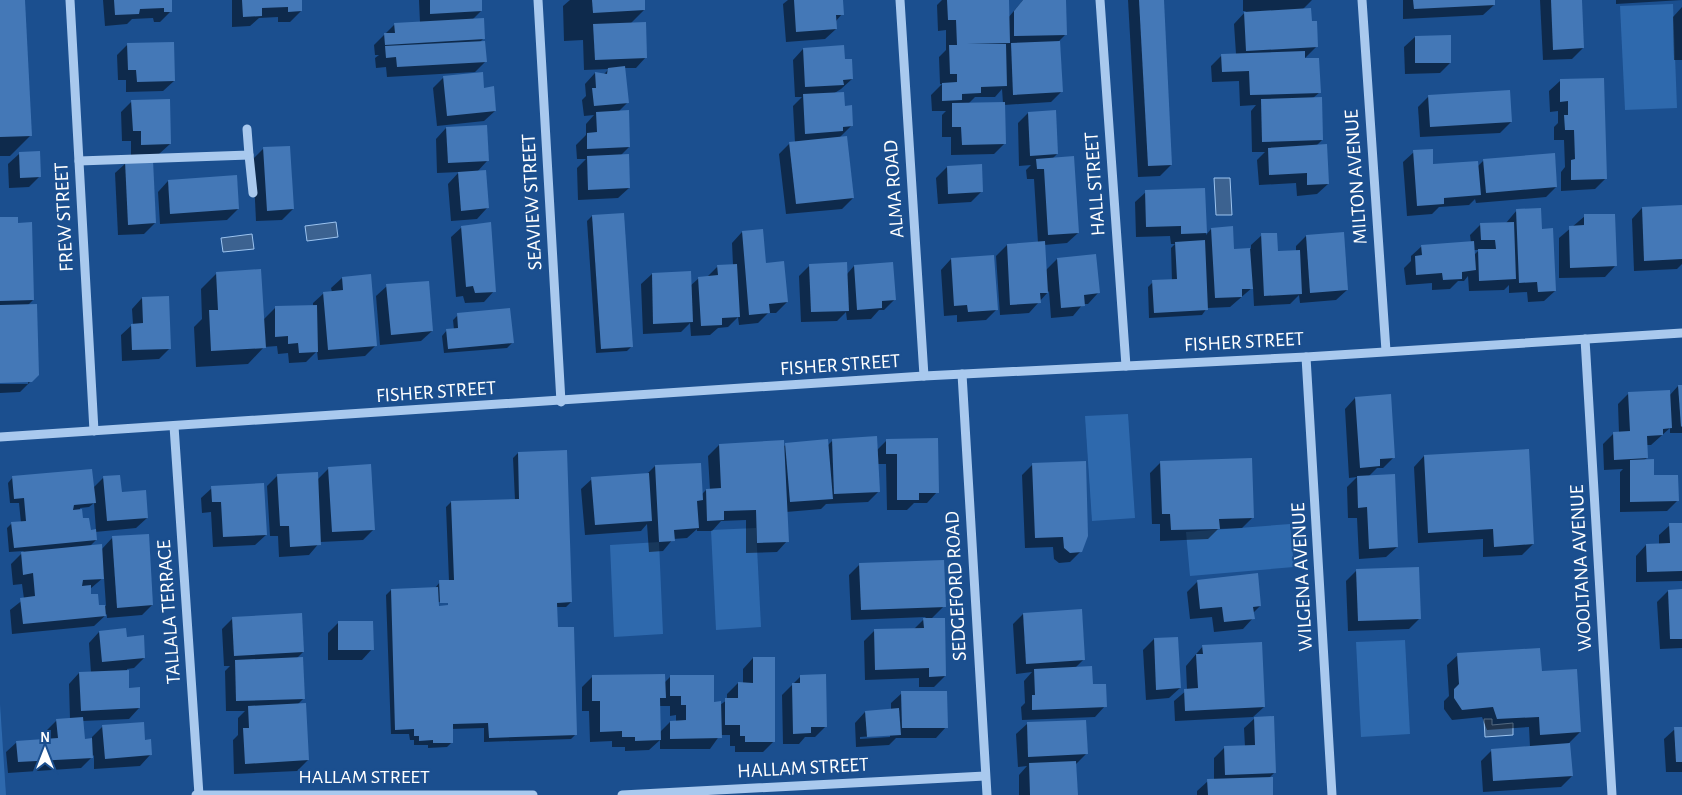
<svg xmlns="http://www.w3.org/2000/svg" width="1682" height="795" viewBox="0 0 1682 795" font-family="'Alegreya Sans',sans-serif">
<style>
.green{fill:#2e69ad}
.water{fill:#3c6290;stroke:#9cc4f0}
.shadow{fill:#0007;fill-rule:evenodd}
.building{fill:#4478b7}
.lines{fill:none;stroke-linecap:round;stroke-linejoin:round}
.minor{stroke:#a9c9ee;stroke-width:9}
.labels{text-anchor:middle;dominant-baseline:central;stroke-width:4.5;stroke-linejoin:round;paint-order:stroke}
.street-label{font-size:20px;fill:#fff;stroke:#1b4f8f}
</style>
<rect width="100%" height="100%" fill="#1b4f8f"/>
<!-- green -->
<g class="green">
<path d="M1673,4L1677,108L1625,110L1620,6Z"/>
<path d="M1128,414L1135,518L1092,521L1085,416Z"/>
<path d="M1290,524L1294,567L1190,576L1186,532Z"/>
<path d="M756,528L761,627L716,630L711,530Z"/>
<path d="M659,542L663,634L614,637L610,545Z"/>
<path d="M1405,640L1410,734L1361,737L1356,642Z"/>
<path d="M0,704L6,795H0Z"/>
</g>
<!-- water -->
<g class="water">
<path d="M1214,178H1230L1232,215H1216Z"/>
<path d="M336,222L338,237L307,241L305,226Z"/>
<path d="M252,234L254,249L223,252L221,238Z"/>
<path d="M1484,719H1492V725L1513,723V735L1485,737Z"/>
</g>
<!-- shadow -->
<g class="shadow">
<path d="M0,0H24L31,135L10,156H0Z"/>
<path d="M103,0H170L171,11L160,22H154L153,18L132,19L127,24L105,26Z"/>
<path d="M232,0H300L301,11L290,22H278V17L259,18L250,26L232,27Z"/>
<path d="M419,0H480L481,11L472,20L484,38L480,42L486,61L475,72L387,77L386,67L376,68L375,58L379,55H375L374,45L395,24L420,23Z"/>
<path d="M570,0H644V10L630,24L646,57L636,68H624L627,103L618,112L629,147L620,156L629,188L618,198L578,200L577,168L586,159H577L576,145L586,135V124L594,115L584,116L582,100L586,96L585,84L595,73L603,75L609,69L584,70L583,40L564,41L563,6Z"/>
<path d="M788,0H841L842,14L836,21V29L825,39L786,42L783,4Z"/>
<path d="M942,0H1008V18L1023,0H1065V35L1058,42L1061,92L1051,102L1004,105L1005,143L994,154L951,155V137H942V115L946,111H932L931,95L942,84H940L939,57L946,50V30L938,31L937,5ZM1002,89L1003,103L968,104L975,97H995Z"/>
<path d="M1128,0H1162L1171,165L1160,176L1138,177Z"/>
<path d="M1243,0H1312L1303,9L1311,23L1317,46L1304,59L1320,92L1313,98L1322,140L1316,146L1328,184L1317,194L1297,196L1296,183L1259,185L1257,160L1265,152H1252L1251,111L1256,105L1240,106L1239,81L1212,82L1211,66L1222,55L1236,54L1234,24L1246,11H1243Z"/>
<path d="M1403,0H1493L1494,5L1483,15L1403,19Z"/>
<path d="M1540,0H1581L1583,48L1572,59L1543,60Z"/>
<path d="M1616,0H1682L1616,4Z"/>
<path d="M1682,7V60H1674L1673,17Z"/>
<path d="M1415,37L1450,63L1440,73L1405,74L1404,47Z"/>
<path d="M128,44L174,81L163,91L126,92V80H118L117,55Z"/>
<path d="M803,49L844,60L852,79L841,89L833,94L844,107L852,125L839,138L853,198L842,209L786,214L779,154L790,143H795L793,106L802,97H795L793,60Z"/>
<path d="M444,77L483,89L495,111L484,121L437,126L433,88Z"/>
<path d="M1560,81L1606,178L1595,189L1561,191V172L1565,167L1564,140H1554V127L1558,123V111L1550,112L1549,91Z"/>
<path d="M1429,96L1511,122L1500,133L1420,137L1418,107Z"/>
<path d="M132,101L170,144L159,154L131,155V141H122L121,112Z"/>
<path d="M1028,113L1057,154L1052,159L1078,233L1067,243L1044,245L1046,270L1057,259L1098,293L1088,304H1083L1073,316L1051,318L1049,291L1029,313L1000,315L996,256L1007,245L1038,243L1034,179H1027L1026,170L1031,165L1019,166L1018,123Z"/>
<path d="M446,128L487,161L477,172L487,208L477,219L451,221L448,184L459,172L437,173L436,139Z"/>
<path d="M264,148L293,209L282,220L256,221L253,159Z"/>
<path d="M1414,152L1432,166L1477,167L1484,160L1556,187L1546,197L1476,203L1475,199L1469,205L1439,207L1432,214L1407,216L1403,162Z"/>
<path d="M19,154L40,176L29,187L9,188L8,164Z"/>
<path d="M126,163L155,223L144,234L118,235L115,173Z"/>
<path d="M947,167L982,191L971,202L938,204L936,178Z"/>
<path d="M168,181L238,209L227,220L160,224L158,192Z"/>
<path d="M1204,190L1206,235L1211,229L1233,250L1251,249V245L1262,235L1277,253L1296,252V246L1306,236L1347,290L1336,300L1300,303L1299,295L1290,304L1254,306L1253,287L1230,307L1207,308L1202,315L1149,318L1148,287L1153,282L1172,281L1171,248L1175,244H1171L1170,236L1136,237L1135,202L1146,192Z"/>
<path d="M1682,207V264L1677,269L1634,271L1632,219L1642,208Z"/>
<path d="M1517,210L1541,230L1555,291L1544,301L1528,302L1527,292L1509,293V285L1504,290L1469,291L1468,276L1464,281H1458L1450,289L1432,290V283L1406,285L1404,268L1411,261V256L1422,246L1471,243L1470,235L1481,224L1506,223ZM1474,250H1479L1474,255Z"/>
<path d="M592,216L632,346L627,351L596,353L587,221Z"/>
<path d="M1585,216L1615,266L1605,277L1559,278V238Z"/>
<path d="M0,218L33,300L28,305L31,381L20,392L0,393V384H28V381L0,382Z"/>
<path d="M462,227L494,291L484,302L465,303L463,296L456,297L451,237Z"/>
<path d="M742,232L787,302L776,313H768L758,323L739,325L738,317L728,327L718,328L710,335L691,336L690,323L681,332L643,334L641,284L652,274L690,286L699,278L707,277L718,266L733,265L732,243Z"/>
<path d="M951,259L996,310L986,320L957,322V315L944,316L941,270Z"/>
<path d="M810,265L847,274L854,266L895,299L884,310H879L871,319L847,320L846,312L837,321L801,322L799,276Z"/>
<path d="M217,273L263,320L275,308L313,306V303L324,293L332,292L331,288L342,278L376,345L365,356L318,360L317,351L306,362L289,363L288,353L278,354L277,346L264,347L248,364L196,367L194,327L202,319L201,289Z"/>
<path d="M387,286L432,331L421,341L380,345L376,296Z"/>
<path d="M142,298L170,348L159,359L122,361L121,335L133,324L132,309Z"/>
<path d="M458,315L512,343L507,348L444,353L442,336L447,330H454L453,320Z"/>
<path d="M1678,386H1682V433H1670V428L1651,445H1646L1647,458L1643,461L1653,476L1677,501L1667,511L1620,512V472L1623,469L1604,470L1603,444L1614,433H1619L1618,404L1629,393L1669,396Z"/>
<path d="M1355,398L1394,457L1383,468H1377L1369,476L1397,547L1386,557L1359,559L1357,518H1348L1347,487L1357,477L1349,478L1345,409Z"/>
<path d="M833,440L877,450L887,440L937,492L927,503H914L907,510H887L886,464H877L879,491L868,502L826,504L821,509L786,512L787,541L777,552L746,553V520L721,521L712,531H697V529L687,538L673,539L663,551L649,552L647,524L641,531L585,535L581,489L592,479L647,474L655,466L701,495L706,490H710L708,456L719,445L827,446Z"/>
<path d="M518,453L571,602L566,607H556L557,629L576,734L571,739L484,742V728L451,729L452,742L447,747L428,748V745H414V740H410L409,734H391L386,595L391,590L435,588L440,582L449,581L446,507L451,502L515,500L513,458ZM449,601L450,607H438V602Z"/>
<path d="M1424,456L1533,544L1522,555L1483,557V539L1418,543L1414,467Z"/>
<path d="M1161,462L1253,517L1242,528L1218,529L1208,539L1160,541V524H1152L1150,473Z"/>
<path d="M1033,464L1081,551L1070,562L1059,563L1054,559L1053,547L1025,548L1022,475Z"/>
<path d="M329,468L374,529L363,540L320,542L309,555L279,557L278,536H270L267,486L278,475L317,480Z"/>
<path d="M13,477L93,488L103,478L121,493L147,518L136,528L95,532L96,540L89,547L101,550L113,537L152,605L142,615L107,618V614L94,626L12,634L10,610L24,599L22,584L13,585L11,564L24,551L9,552L7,528L12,523H21L19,503H10L8,483ZM94,503L96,531H89L81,520L80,508L89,507ZM104,577L106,606L98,607L90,595V589Z"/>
<path d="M212,488L266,535L255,545L213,547L211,512L202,513L201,498Z"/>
<path d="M1682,524V581L1636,582V556L1646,545H1659V535L1670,525Z"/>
<path d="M860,564L944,606L931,619L945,676L934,687H919V678L865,680L864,641L875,630L914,629L926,617L851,620L849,575Z"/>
<path d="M1357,570L1420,618L1409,629L1348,631L1346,581Z"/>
<path d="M1198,581L1260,606L1253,613V618L1243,629L1214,632L1212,617L1190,619L1187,592Z"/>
<path d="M1668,591H1682V648L1660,649L1657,602Z"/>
<path d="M1023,614L1084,659L1075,668L1092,686L1105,706L1095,717L1022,720L1021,707L1025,703L1024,681L1032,672L1016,674L1013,624Z"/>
<path d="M233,618L303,652L296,659L304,698L297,705L308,760L297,771L234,774L233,740L238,735V718L245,711H226L225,671L230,666H224L222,629Z"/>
<path d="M339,622L372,649L362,660H328V633Z"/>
<path d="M99,632L125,638L144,658L134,668L127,669L128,689L139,708L129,719L82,721L84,740H92V737L103,726L144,741L150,755L140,766L94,769V755L81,768L8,773L6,752L17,742L47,740L46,731L57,720L70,719L69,684L79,673H91L89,643Z"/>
<path d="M1154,639L1180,688L1169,698L1146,700L1143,650Z"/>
<path d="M1203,646L1264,707L1253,717L1175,721L1174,701L1187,690L1186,666Z"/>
<path d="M1458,655L1541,672L1580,732L1567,745L1572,776L1561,787L1483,792L1481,761L1492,750L1530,747L1529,727L1487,730L1482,717L1452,720L1444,709V701L1449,696L1447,665Z"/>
<path d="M753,658L774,741L763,752H735V746H730V735H720L710,749H660V740L649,750L625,751V747H612V741L590,742L589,711H582V687L592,677L664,683L670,677L713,703L720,705L727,700V694L738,683L743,684V669ZM659,706H670V716L676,715V722H670L660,732Z"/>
<path d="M801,676L826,726L815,737H805L799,744H783L782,695Z"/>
<path d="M902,693L946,727L936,738H896L889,745L856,747L855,723L865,712L891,710V703ZM890,735V737L860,739V737Z"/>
<path d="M1255,718L1275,772L1269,778L1272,795H1197V791L1208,781L1214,780V758L1224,748L1245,747L1244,728Z"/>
<path d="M1027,724L1086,754L1075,765L1077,795H1019V775L1027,766L1018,767L1016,734Z"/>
<path d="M1682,728V772H1666L1664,739L1675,729Z"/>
</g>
<!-- building -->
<g class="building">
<path d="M0,0H25L32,136L0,137Z"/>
<path d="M114,0H172V12H164V8L140,9L139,14L115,15Z"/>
<path d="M242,0H302V11L288,12V7L262,8V16L243,17Z"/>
<path d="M430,0H482V11L430,14Z"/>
<path d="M592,0H645V10L593,13Z"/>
<path d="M794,0H843L844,15H836L837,29L796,32Z"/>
<path d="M947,0H1009L1010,43L967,44H1006L1007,86L981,87V93L962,94V100L942,101V83L957,82V74H950L949,45H957L956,20H948Z"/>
<path d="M1023,0H1066L1067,35L1014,36V11Z"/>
<path d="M1139,0H1164L1172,165L1148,166Z"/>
<path d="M1413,0H1495V5L1414,9Z"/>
<path d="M1551,0H1582L1584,48L1553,50Z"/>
<path d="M1311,8L1312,21H1317L1318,47L1246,51L1244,12Z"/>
<path d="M484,18L485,39L385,45L384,33H395L394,23Z"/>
<path d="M646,22L647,58L595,60L593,24Z"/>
<path d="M1451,35V63H1415V36Z"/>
<path d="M485,41L487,62L397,67L396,57L386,58L385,46Z"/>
<path d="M1060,41L1063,92L1013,95L1011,43Z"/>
<path d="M174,42L175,81L137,82L136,70H128L127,43Z"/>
<path d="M844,45L845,59H852L853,79L843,80L844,85L805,87L803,48Z"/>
<path d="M1305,51V58H1319L1321,93L1250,95L1249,71L1222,72L1221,54Z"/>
<path d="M625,66L629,103L594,106L592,88H596L595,72L607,74L608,68Z"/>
<path d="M483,72L484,88L494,86L496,111L447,116L443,76Z"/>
<path d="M1604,78L1607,179L1571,180V160L1575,159L1574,130H1565L1564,115H1568V101L1560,102V79Z"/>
<path d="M1510,90L1512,122L1430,127L1428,95Z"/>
<path d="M844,92L845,106L852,105L853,126L843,127V131L805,134L803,94Z"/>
<path d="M1322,97L1323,140L1262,142L1261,99Z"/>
<path d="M170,99L171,144L141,145V131H133L131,100Z"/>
<path d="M1005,102L1006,144L962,145L961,127H952V103Z"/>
<path d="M629,110L630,147L587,149V133L597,132L596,112Z"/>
<path d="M1056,110L1058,154L1030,156L1028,112Z"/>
<path d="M487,125L489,161L448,163L446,127Z"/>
<path d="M847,136L854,198L796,204L789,142Z"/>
<path d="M1327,144L1329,184L1307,185V173L1269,175L1268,148Z"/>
<path d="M290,146L294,209L267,211L263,147Z"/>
<path d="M1433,149V164L1478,161L1481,195L1444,198V204L1417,206L1413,150Z"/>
<path d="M40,151L41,177L20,178L19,152Z"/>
<path d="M1555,153L1557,187L1486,193L1483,159Z"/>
<path d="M629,154L630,188L588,190L587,156Z"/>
<path d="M1074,156L1079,233L1048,235L1044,169H1037L1036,159Z"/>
<path d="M153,160L156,223L128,225L125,161Z"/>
<path d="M982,164L983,192L948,194L947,166Z"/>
<path d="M486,170L489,208L461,211L458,172Z"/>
<path d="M237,175L239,209L170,214L168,180Z"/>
<path d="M1205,188L1207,233L1181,234V226L1146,227L1145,190Z"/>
<path d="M1682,205V259L1644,261L1642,207Z"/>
<path d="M1541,208L1542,229L1553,228L1556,291L1538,292L1537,282L1519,283L1516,209Z"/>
<path d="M624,213L633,347L601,349L592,215Z"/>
<path d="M1584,214H1615L1617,266L1570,268L1569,226L1584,225Z"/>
<path d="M0,217H18V223L32,222L34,300L0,301Z"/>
<path d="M491,222L496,292L475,293L473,286L466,287L461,226Z"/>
<path d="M1514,222L1516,279L1479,281L1478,249H1496L1495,240H1481L1480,223Z"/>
<path d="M1233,226L1234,249L1250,248L1253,289H1242V297L1215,298L1211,228Z"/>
<path d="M763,229L766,263L784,261L788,302L769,304L770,313L749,315L742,231Z"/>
<path d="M1344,232L1348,290L1310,293L1306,235Z"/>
<path d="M1261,233H1277L1278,251L1300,250L1302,294L1264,296Z"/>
<path d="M1205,240L1208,310L1154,313L1152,280L1177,279L1175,242Z"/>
<path d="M1045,241L1048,293H1040L1041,303L1010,305L1007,244Z"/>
<path d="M1474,241L1476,270L1462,272V279L1443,280L1442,273L1416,275L1415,256L1422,255L1421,245Z"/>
<path d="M1096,254L1100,293L1084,295L1085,306L1061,308L1057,258Z"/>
<path d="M994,255L998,310L968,312L967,305L954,306L951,258Z"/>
<path d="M847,262L849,311L811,312L809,264Z"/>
<path d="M893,262L896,300L882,301V308L857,310L854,265Z"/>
<path d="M737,264L740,317L722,318V325L701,326L698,277L718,275L717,265Z"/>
<path d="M261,269L266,348L211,351L209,310H218L216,272Z"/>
<path d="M691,271L693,322L653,324L652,273Z"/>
<path d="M371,274L377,346L328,350L323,292L343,290L342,277Z"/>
<path d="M429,281L433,331L391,335L386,284Z"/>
<path d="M169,296L171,349L132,350L131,324L143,323L142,297Z"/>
<path d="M37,304L39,375L32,382L0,383V305Z"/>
<path d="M317,305L318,352L299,353L298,343L288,344V336L275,337V306Z"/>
<path d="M510,308L514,343L448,349L446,329L458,328L457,313Z"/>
<path d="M1678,385H1682V426L1681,427Z"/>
<path d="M1670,390L1672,428L1663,429V435L1647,436L1648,458L1614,460L1613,432L1630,431L1628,392Z"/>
<path d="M1391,394L1395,458L1380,459V466L1360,468L1355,397Z"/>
<path d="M877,436L880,492L834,494L832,439Z"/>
<path d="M938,438L939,493H919V500H897V454H886V439Z"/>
<path d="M828,439L833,499L790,502L785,443Z"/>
<path d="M784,440L789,542L757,543L756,510L724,511V520L707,521L706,489L721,488L719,444Z"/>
<path d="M1529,449L1534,544L1494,547L1493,529L1428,533L1424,455Z"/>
<path d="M567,450L572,602L557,603L558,627H574L577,735L489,738L488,723L453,724V743H433V740L419,741V736H414V729L395,730L391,589L438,587L439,606L448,605V603H440L439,580H454L451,501L519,499L518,452Z"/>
<path d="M1252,458L1254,518L1219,519L1220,529L1171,530L1170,514H1162L1160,461Z"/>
<path d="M1654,459V475H1678L1679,501L1630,502V460Z"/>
<path d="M1086,461L1088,536L1082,552L1070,553L1064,548L1063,537L1035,538L1032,463Z"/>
<path d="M701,463L703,500L697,501L699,528L674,530L675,541L659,542L655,465Z"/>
<path d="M371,464L375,530L332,532L328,467Z"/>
<path d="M92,469L96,503L74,505L73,510L82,509L83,518H89L91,530L96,529L97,540L14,548L11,522L26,521L24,498L14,499L12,476Z"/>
<path d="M318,472L321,545L290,547L289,526H280L277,474Z"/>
<path d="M649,473L652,521L595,525L591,477Z"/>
<path d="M1395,474L1398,547L1369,549L1367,507L1358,508L1357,476Z"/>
<path d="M120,475L122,492L146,490L148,518L107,521L103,476Z"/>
<path d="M264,483L267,535L223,537L221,502H212L211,486Z"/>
<path d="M1669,523H1682V571L1647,572L1646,544L1670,543Z"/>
<path d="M149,534L153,605L117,608L112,536Z"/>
<path d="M102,544L104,579L83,580L82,586L91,585V594H98L99,605H105L106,616L23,624L20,598L35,596L33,573L23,575L21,552Z"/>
<path d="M944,560L946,607L861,610L859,563Z"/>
<path d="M1419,567L1421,619L1358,621L1356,569Z"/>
<path d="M1258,573L1261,606L1253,607L1255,619L1224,622L1222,607L1200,609L1197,580Z"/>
<path d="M1682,589V639H1670L1668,590Z"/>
<path d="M1082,609L1085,660L1026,664L1023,613Z"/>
<path d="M302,613L304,652L234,656L232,617Z"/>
<path d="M923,618H945L946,676L929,677V668L875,670L874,629L924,628Z"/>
<path d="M338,621H373L374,650H338Z"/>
<path d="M126,628L127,637L144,635L145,658L102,662L99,631Z"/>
<path d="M1178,637L1181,688L1156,690L1154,638Z"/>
<path d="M1262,642L1265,707L1185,711L1184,689L1198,688L1196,654H1203L1202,645Z"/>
<path d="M1540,648L1542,671L1577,669L1581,732L1540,735L1539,717L1497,719L1493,707L1462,710L1454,698V689L1459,684L1457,653Z"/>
<path d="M303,657L305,699L236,701L235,660Z"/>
<path d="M753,657H775V742H745V736H740V725H725V698H738V682L753,683Z"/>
<path d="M1092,666L1093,684H1106L1107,707L1032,710V695H1035L1034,669Z"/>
<path d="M129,670V688L140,687V708L81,711L79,672Z"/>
<path d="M665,674L666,698H660L661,740L635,741V737H622V731L600,732V701H592V675Z"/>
<path d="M826,674L827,727H811V733L793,734L792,683H800V675Z"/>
<path d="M670,675H714V702L721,701L722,738L670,739V721L686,720V705H681V696H670Z"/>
<path d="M901,691H947L948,728H902Z"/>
<path d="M306,703L309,760L245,764L243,728H249L248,706Z"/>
<path d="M899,708L901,735L867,737L865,711Z"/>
<path d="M1274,716L1276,773L1225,775L1224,746L1255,745L1254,717Z"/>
<path d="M83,717L85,739L92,738L93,758L18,762L16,741L58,738L56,719Z"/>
<path d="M1086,720L1088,754L1028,757L1027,722Z"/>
<path d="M144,722L145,740L151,739L152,755L105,759L102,725Z"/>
<path d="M1674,727H1682V762H1676Z"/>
<path d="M1570,743L1573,776L1493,781L1491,749Z"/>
<path d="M1076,761L1078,795H1030L1029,763Z"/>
<path d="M1273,777V795H1208L1207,779Z"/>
</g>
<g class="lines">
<!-- minor -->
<g class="minor">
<path d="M70,0L94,431"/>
<path d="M538,0L561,402"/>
<path d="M900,0L924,376"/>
<path d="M1100,0L1126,366"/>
<path d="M1362,0L1386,351"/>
<path d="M249,155L253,193"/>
<path d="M79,161L249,155L247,129"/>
<path d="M1585,339L1612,795"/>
<path d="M1306,357L1332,795"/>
<path d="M962,374L987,795"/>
<path d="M174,426L199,795"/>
<path d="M0,437L924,376L1306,357L1682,333"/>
<path d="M196,795H533"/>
<path d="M622,795L985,776"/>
</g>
</g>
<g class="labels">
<!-- street labels -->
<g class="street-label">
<text transform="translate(1356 177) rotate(-94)">MILTON AVENUE</text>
<text transform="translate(1095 184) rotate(-94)">HALL STREET</text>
<text transform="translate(894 189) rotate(-94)">ALMA ROAD</text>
<text transform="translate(532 202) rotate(-93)">SEAVIEW STREET</text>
<text transform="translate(64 217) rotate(-93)">FREW STREET</text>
<text transform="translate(1244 342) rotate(-3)">FISHER STREET</text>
<text transform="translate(840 365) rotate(-4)">FISHER STREET</text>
<text transform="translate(436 392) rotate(-4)">FISHER STREET</text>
<text transform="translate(1581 568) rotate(-93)">WOOLTANA AVENUE</text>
<text transform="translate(1302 577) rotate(-93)">WILGENA AVENUE</text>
<text transform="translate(956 586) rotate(-93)">SEDGEFORD ROAD</text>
<text transform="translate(169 612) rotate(-94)">TALLALA TERRACE</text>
<text transform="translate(803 768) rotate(-3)">HALLAM STREET</text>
<text x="364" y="777">HALLAM STREET</text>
</g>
</g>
<!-- north arrow -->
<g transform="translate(45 750)" stroke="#1b4f8f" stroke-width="4" paint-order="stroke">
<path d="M0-4L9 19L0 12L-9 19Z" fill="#ffffff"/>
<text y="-8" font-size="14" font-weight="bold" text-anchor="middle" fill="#ffffff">N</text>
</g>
</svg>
